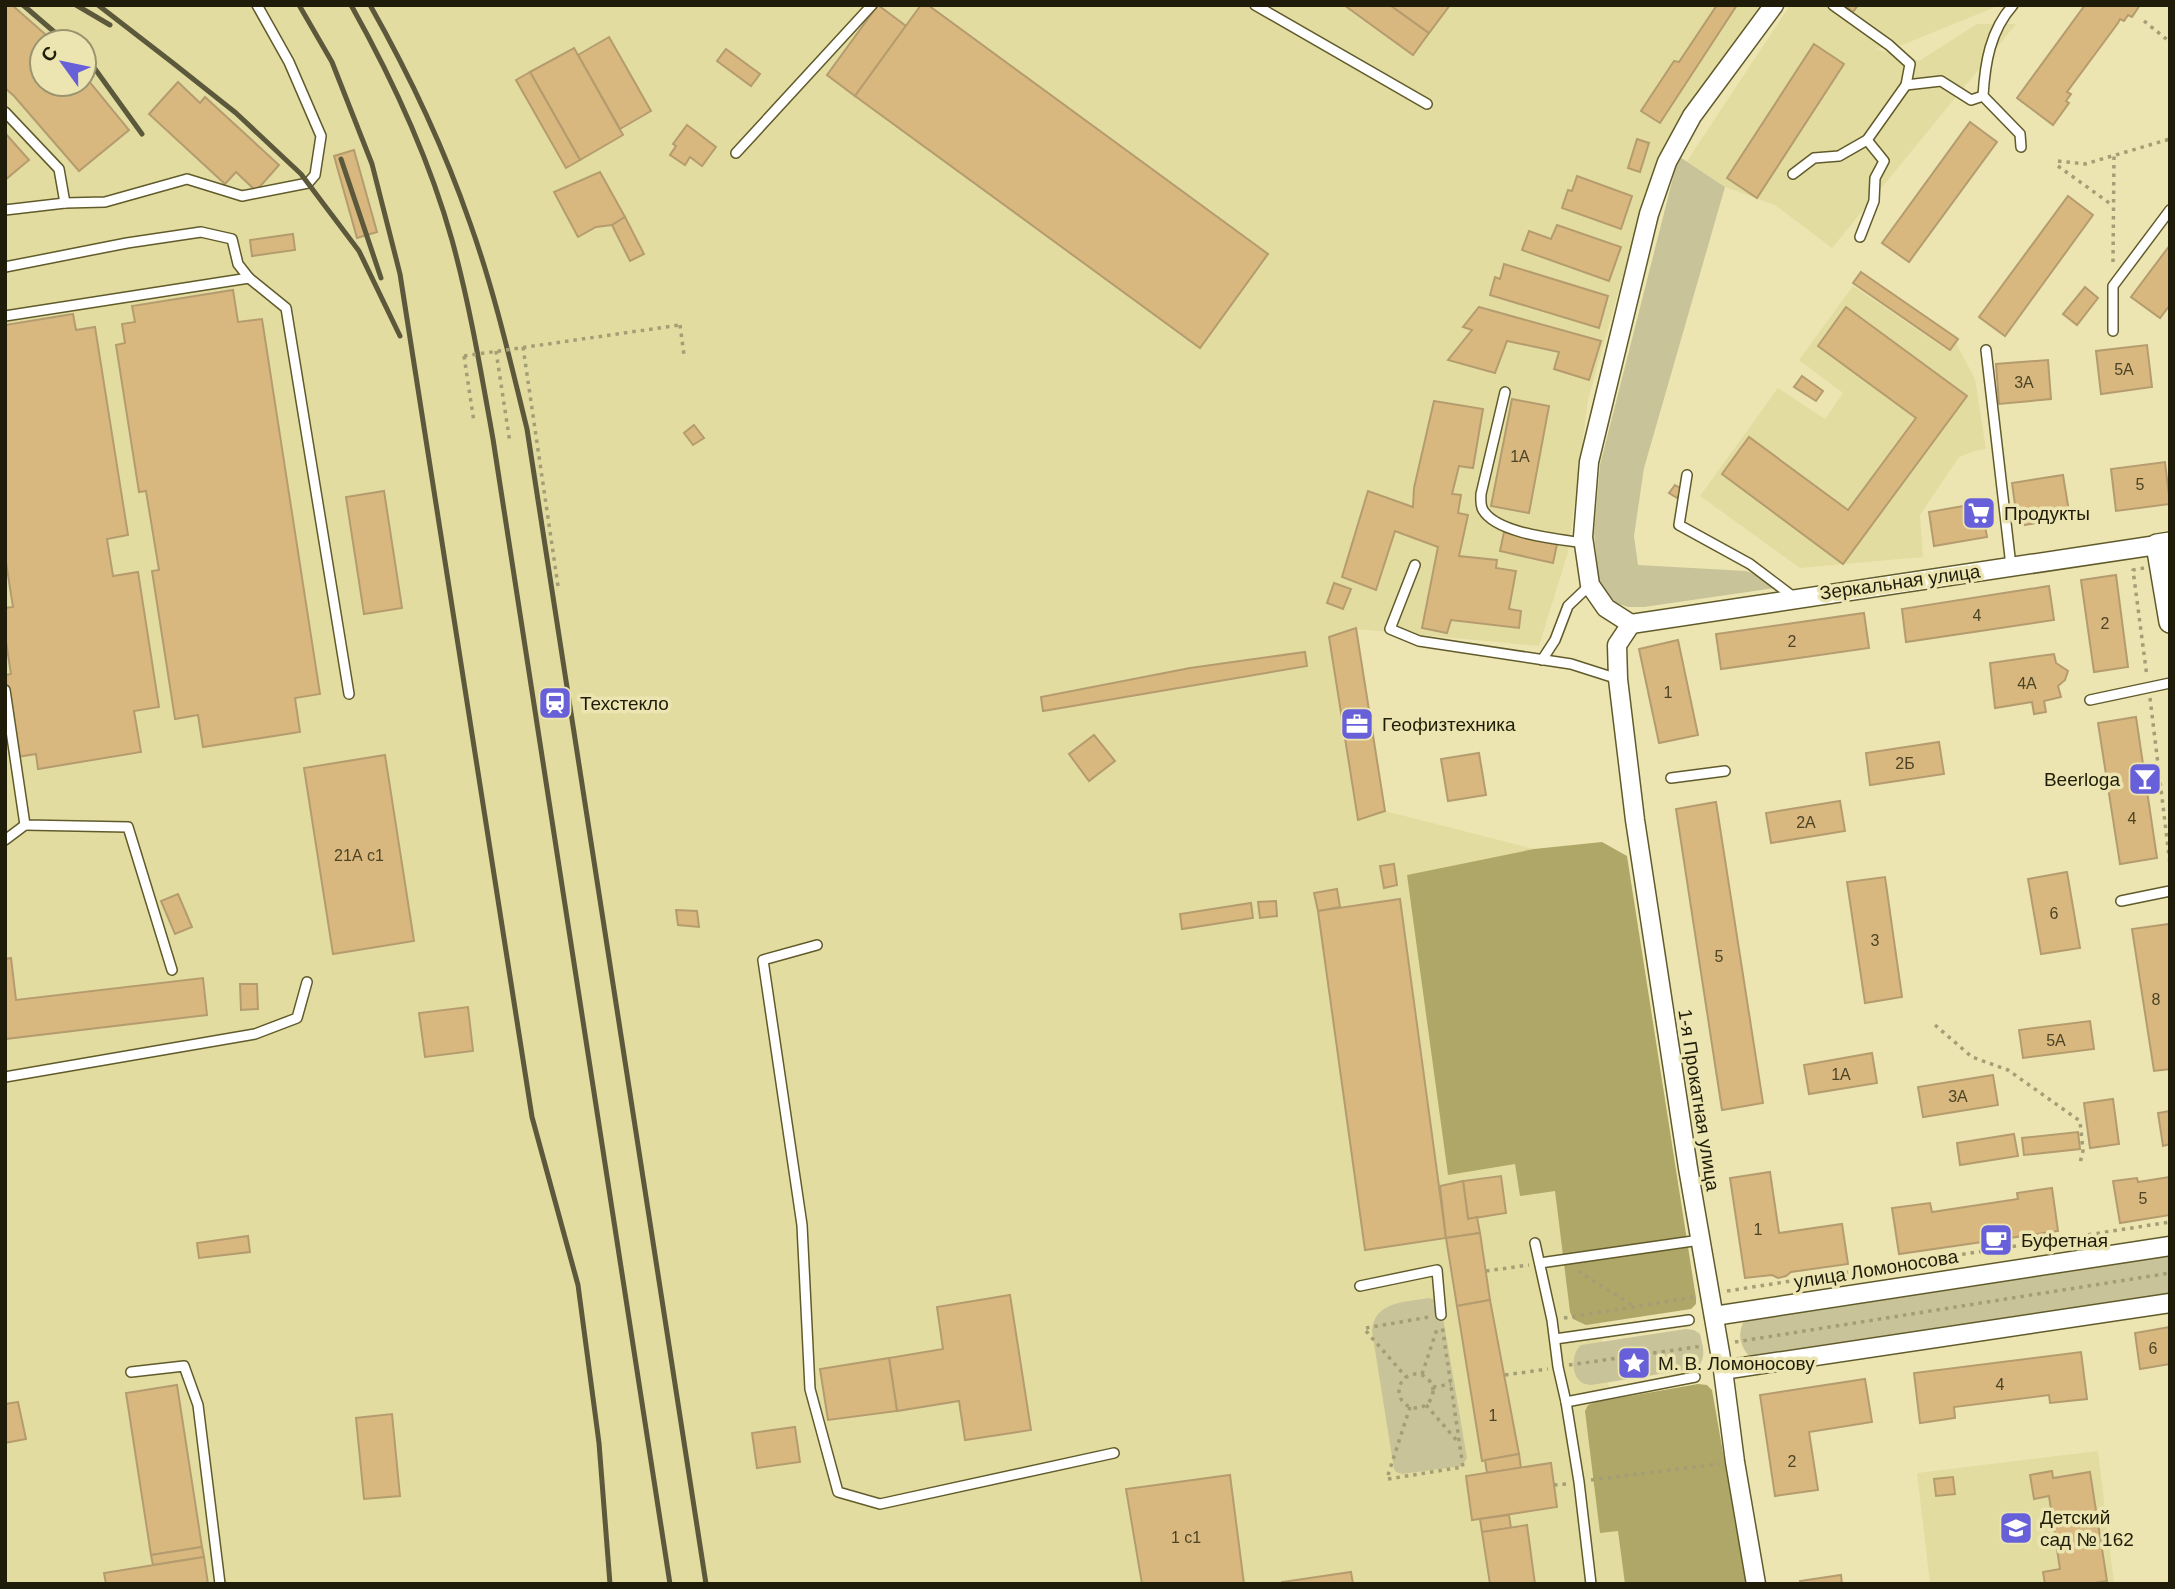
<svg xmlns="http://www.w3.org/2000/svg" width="2175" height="1589" viewBox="0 0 2175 1589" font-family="Arial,sans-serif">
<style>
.built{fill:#e3dca0;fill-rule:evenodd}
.green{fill:#c8c398}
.forest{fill:#afa768}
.building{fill:#d8b87e;stroke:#b59c6f;stroke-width:2}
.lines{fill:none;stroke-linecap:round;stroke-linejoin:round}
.service-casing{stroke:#615b2b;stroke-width:12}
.minor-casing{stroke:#615b2b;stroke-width:21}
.tertiary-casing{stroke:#615b2b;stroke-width:24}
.path{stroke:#a49e76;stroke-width:3.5;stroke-dasharray:3.5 5;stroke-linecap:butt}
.service{stroke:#fff;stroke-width:9}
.minor{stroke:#fff;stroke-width:18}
.tertiary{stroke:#fff;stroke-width:21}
.rail{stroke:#5c583b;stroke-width:5}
.path-bridge{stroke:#a49e76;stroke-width:3.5;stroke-dasharray:3.5 5;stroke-linecap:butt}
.labels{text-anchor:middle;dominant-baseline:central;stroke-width:7;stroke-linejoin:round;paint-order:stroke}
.number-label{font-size:16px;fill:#4d4426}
.poi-label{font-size:19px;fill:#1f1d09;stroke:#ece5b1;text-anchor:start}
.street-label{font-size:19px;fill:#1f1d09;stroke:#ece5b1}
</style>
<rect width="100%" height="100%" fill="#ece5b1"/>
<!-- built -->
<g class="built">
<path d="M5,5H1762L1660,158L1648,187L1588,400L1568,552L1539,646L1356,629L1385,811L1534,849L1636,1584H5ZM42,42H84V84H42Z"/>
<path d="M1790,5H1995L1993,8L1902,45L1875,49L1919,61L1977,24H2016L1832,248L1775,205L1725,187L1687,161Z"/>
<path d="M1853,286L1950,352L1956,343L1975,379L1986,449L1978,450L1959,457L1920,515L1923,557L1800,568L1700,496L1778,388L1825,419L1843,393L1799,360Z"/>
<path d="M2098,1451L2114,1584H1930L1917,1473Z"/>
</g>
<!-- green -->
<g class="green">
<path d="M1680,157L1725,187L1644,468L1634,536L1638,565L1746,571L1788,586L1644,607H1628L1616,603L1599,584L1594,533L1600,465L1676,166Z"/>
<path d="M2170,1254V1296L1751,1358C1739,1346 1737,1333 1745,1319Z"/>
<path d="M1429,1298L1435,1300L1442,1312L1467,1458L1462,1466L1402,1474L1396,1472L1394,1469L1372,1331C1374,1301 1406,1302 1429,1298Z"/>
<path d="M1686,1329L1694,1330L1700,1334C1703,1348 1707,1357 1697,1368L1591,1385C1586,1384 1582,1384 1579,1380C1571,1372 1572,1352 1581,1345Z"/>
</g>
<!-- forest -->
<g class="forest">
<path d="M1602,842L1627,856L1696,1298V1304L1691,1309L1586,1325L1573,1319L1570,1312L1555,1191L1520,1196L1515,1164L1448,1175L1407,875L1534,849Z"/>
<path d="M1698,1384L1707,1385L1712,1390L1746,1584H1625L1618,1531L1600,1533L1585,1411L1588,1405L1596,1402Z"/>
</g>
<!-- building -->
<g class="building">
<path d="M5,5H12L54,42H42V84H84V75L129,130L79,171L14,96L5,88Z"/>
<path d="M878,5L906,26L855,96L827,75Z"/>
<path d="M921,5H928L1268,254L1200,348L855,96Z"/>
<path d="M1344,5H1390L1429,33L1413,55Z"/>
<path d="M1390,5H1450L1429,33Z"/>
<path d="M1717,5H1737L1660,123L1641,111L1674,61L1679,62Z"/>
<path d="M1844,5H1858L1853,12Z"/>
<path d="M2085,5H2140L2132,17L2128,15L2124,21L2120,19L2118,23L2067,92L2071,94L2066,101L2069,103L2053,125L2017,98Z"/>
<path d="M609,37L651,111L620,129L578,55Z"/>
<path d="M1814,44L1844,64L1757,198L1727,178Z"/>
<path d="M574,48L623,135L580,160L530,72Z"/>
<path d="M726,49L760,74L751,86L717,61Z"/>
<path d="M530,72L580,160L566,168L516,80Z"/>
<path d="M178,82L200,103L205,97L279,165L256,191L236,172L225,184L149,114Z"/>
<path d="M1970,122L1997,142L1909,262L1882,243Z"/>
<path d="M687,125L716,147L702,166L690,157L685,165L670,155L676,146L673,144Z"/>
<path d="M5,133L29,160L5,180Z"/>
<path d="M1637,139L1649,143L1640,172L1628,168Z"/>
<path d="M354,150L377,232L357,238L334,156Z"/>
<path d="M600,172L625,217L612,225L596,227L578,237L554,192Z"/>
<path d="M1577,176L1632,196L1621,229L1562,208L1568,190L1572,191Z"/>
<path d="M2068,196L2093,215L2005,336L1979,317Z"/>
<path d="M625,217L644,254L630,261L612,225Z"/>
<path d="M1557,225L1621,247L1609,281L1522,250L1529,231L1551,239Z"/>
<path d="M293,234L295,250L252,256L250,240Z"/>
<path d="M2170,245V305L2160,318L2131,297Z"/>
<path d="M1504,264L1608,296L1599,328L1490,295L1495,277L1500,279Z"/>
<path d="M1861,272L1958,339L1950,350L1853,283Z"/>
<path d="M2085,287L2098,298L2077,325L2063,314Z"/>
<path d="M233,290L238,322L262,319L320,694L295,698L300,732L203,747L198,715L175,719L152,571L159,570L146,491L139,492L116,345L125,343L122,324L135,322L132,306Z"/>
<path d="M1479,307L1601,341L1589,380L1554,369L1559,352L1507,341L1495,373L1448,360L1472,330L1463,327Z"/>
<path d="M1846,307L1967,396L1843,564L1722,474L1749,437L1848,510L1916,418L1818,346Z"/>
<path d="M73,314L76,330L95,327L128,535L107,539L113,576L138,572L159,707L134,711L141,752L38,769L36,754L17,757L5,682V675L11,674L5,635V608L13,607L5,556V325Z"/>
<path d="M2147,345L2152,387L2101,394L2096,351Z"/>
<path d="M2048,360L2051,399L1999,404L1996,364Z"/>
<path d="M1802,376L1823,391L1816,401L1794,387Z"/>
<path d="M1512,399L1549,406L1529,513L1491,506Z"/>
<path d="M1434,401L1483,409L1473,468L1459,466L1452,494L1461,495L1458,513L1468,515L1459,556L1497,560L1496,568L1516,571L1509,609L1521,611L1519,628L1451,620L1447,633L1422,628L1438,547L1395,531L1376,590L1342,577L1368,491L1413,507L1414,488Z"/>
<path d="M694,425L704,438L693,445L684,433Z"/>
<path d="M2165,462L2170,504L2116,511L2111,469Z"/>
<path d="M2063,475L2070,518L2018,526L2012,483Z"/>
<path d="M1675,485L1683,490L1677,498L1669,493Z"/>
<path d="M384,491L402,608L364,614L346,497Z"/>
<path d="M1981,503L1987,537L1934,546L1929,512Z"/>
<path d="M1504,532L1557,544L1553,563L1500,551Z"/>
<path d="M2116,575L2128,667L2094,672L2081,580Z"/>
<path d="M1334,583L1351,589L1343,609L1327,603Z"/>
<path d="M2049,586L2054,620L1906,642L1902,609Z"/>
<path d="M1864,613L1869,648L1721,669L1716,634Z"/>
<path d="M1356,628L1385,811L1358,820L1329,637Z"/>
<path d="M1678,640L1698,735L1659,743L1639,649Z"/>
<path d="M1305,652L1307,666L1043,711L1041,697L1190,668Z"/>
<path d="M2054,654L2056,663L2068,671L2065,680L2058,686L2061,697L2044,701L2046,712L2034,714L2032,702L1995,708L1990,663Z"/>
<path d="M2136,717L2157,858L2120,864L2098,723Z"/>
<path d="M1094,735L1115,761L1089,781L1069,754Z"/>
<path d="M1939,742L1944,774L1870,785L1866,753Z"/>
<path d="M1479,753L1486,795L1448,801L1441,759Z"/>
<path d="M385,755L414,941L333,954L304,768Z"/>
<path d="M1840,801L1845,831L1771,843L1766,813Z"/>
<path d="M1716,802L1763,1103L1722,1110L1676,809Z"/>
<path d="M1394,864L1397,885L1384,888L1380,866Z"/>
<path d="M2067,872L2080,948L2041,954L2028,879Z"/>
<path d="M1885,877L1902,997L1865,1003L1847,882Z"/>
<path d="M1337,889L1340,907L1318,911L1314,893Z"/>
<path d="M178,894L192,927L175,934L161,901Z"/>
<path d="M1400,899L1446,1238L1365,1250L1318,911Z"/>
<path d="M1276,901L1277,916L1260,918L1258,902Z"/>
<path d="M1251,903L1253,918L1182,929L1180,914Z"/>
<path d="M676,910L697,911L699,927L678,925Z"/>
<path d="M2169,924L2170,1069L2154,1071L2132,929Z"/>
<path d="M5,957V959L11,958L16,1000L203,978L207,1015L5,1039Z"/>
<path d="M240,984H257L258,1009L241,1010Z"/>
<path d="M468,1007L473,1051L425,1057L419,1013Z"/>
<path d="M2090,1021L2094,1049L2023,1058L2019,1030Z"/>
<path d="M1872,1053L1877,1083L1809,1094L1804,1065Z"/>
<path d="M1993,1075L1998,1105L1923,1117L1918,1087Z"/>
<path d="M2113,1099L2119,1144L2090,1148L2084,1103Z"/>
<path d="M2170,1111V1144L2163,1146L2158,1113Z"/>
<path d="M2078,1132L2080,1149L2024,1155L2022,1138Z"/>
<path d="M2014,1134L2018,1156L1960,1165L1957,1143Z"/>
<path d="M1770,1172L1779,1233L1842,1224L1848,1264L1791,1272L1786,1276L1778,1278L1772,1275L1745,1278L1730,1178Z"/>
<path d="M1501,1176L1506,1213L1468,1219L1463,1181Z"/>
<path d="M2170,1177V1215L2120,1223L2113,1181L2137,1178L2138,1182Z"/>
<path d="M1463,1181L1468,1219L1477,1217L1480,1233L1446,1238L1440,1186Z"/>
<path d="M2052,1188L2058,1231L1899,1254L1892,1208L1930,1203L1932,1212L2018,1199L2017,1193Z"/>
<path d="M1480,1233L1490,1300L1457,1306L1446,1238Z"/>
<path d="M248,1236L250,1252L199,1258L197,1243Z"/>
<path d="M1010,1295L1031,1430L965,1440L959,1401L897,1411L889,1358L943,1349L937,1307Z"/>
<path d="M1490,1300L1519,1454L1482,1461L1457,1306Z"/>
<path d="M2170,1327V1364L2140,1369L2135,1333Z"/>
<path d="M2081,1352L2087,1399L2050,1403L2049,1395L1954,1407L1955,1418L1920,1423L1914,1373Z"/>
<path d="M889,1358L897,1411L828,1420L820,1369Z"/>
<path d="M1865,1379L1872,1422L1809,1432L1818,1490L1775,1496L1760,1395Z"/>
<path d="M177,1385L202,1547L151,1555L126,1393Z"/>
<path d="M18,1402L26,1439L5,1443V1404Z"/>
<path d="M392,1414L400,1496L364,1499L356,1418Z"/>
<path d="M795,1427L800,1462L757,1468L752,1433Z"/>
<path d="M1519,1454L1521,1468L1487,1473L1485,1460Z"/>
<path d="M1551,1463L1557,1507L1472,1520L1466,1476Z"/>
<path d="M2052,1471L2053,1478L2090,1472L2107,1581L2088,1584H2045L2043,1572L2060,1569L2049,1496L2034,1499L2030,1475Z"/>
<path d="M1230,1475L1244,1584H1142L1126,1489Z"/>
<path d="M1953,1477L1955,1494L1936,1496L1934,1479Z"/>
<path d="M1509,1515L1511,1528L1482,1532L1480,1519Z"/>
<path d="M1527,1525L1535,1584H1490L1482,1532Z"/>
<path d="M202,1547L204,1557L153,1565L151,1555Z"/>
<path d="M204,1557L208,1584H106L104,1573Z"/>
<path d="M1351,1572L1353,1584H1282V1582Z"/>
<path d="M1841,1575L1842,1584H1801L1800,1581Z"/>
</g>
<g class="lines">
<defs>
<g id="service">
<path d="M1255,5L1427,104"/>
<path d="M2013,5C1990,31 1985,63 1983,96L2020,134L2021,147"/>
<path d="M1906,85L1941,81L1971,100L1983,96"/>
<path d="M5,112L59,169L65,203"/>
<path d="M736,153L872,5"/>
<path d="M1793,174L1814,158L1839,156L1867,140L1906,85L1910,64L1889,45L1833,5"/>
<path d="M5,210L65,203L105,202L187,179L242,196L308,183L315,175L321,136L289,62L257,5"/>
<path d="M1860,237L1874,201L1875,178L1884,161L1867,140"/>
<path d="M5,267L127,243L201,232L232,239L238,264L249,278"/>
<path d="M5,316L249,278L286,308L349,694"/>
<path d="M2113,331V286L2170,210"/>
<path d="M1986,350L2011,566"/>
<path d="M1505,392L1481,494C1481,499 1480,505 1483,510C1497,534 1558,539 1584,543"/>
<path d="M1687,475L1679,525L1750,564L1795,598"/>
<path d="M1415,565L1390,629L1419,641L1571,664L1618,679"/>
<path d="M1542,660L1555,640L1568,606L1590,585"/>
<path d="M5,690L25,825L128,827L172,970"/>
<path d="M2090,700L2170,683"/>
<path d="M1671,778L1725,771"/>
<path d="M5,840L25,825"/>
<path d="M2121,901L2170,891"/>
<path d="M817,945L763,960L802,1225L810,1389L838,1492L880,1504L1114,1453"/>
<path d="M5,1077L255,1034L297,1018L307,982"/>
<path d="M1535,1243L1552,1320L1558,1367L1566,1402L1579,1482L1591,1584"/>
<path d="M1540,1263L1700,1240"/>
<path d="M1360,1286L1437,1270L1441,1315"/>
<path d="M1555,1339L1689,1320"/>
<path d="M131,1372L184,1366L198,1405L220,1584"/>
<path d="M1566,1402L1695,1377"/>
</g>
<g id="minor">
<path d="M1631,624L1617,645L1618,679L1635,820L1688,1168L1723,1370L1735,1462L1756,1584"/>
<path d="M1631,624L1606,608L1590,585L1583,537L1589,462L1649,214L1667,162L1692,116L1774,5"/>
<path d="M1631,624L2157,545"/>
<path d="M1714,1316L2170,1246"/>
<path d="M1723,1370L2170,1303"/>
</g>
<path id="tertiary" d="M2170,543L2157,545L2170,622"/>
</defs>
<!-- service casing -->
<use href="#service" class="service-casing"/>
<!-- minor casing -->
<use href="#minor" class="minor-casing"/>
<!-- tertiary casing -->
<use href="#tertiary" class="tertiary-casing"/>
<!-- path -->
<g class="path">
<path d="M2144,21L2170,42"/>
<path d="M2058,161L2085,164L2170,139"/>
<path d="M2058,166L2112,205"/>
<path d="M2113,262L2114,156"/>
<path d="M680,325L684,355"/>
<path d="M523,347L558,586"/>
<path d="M496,351L510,443"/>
<path d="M464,356L474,422"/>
<path d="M2144,568L2133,570L2147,677"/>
<path d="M2150,698L2170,864"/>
<path d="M1935,1025L1972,1057L2008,1070L2080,1121L2083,1151L2080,1163"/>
<path d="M1486,1271L1529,1265"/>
<path d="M1578,1271L1633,1306"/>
<path d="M1727,1291L2170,1222"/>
<path d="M1564,1318L1695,1297"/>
<path d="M1366,1328L1429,1317"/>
<path d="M1366,1331L1406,1377"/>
<path d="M1735,1342L2170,1273"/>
<path d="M1569,1365L1703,1346"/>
<circle cx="1416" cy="1391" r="17"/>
<path d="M1422,1374L1438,1326"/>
<path d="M1505,1375L1548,1369"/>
<path d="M1433,1387L1451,1384"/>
<path d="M1426,1405L1459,1443"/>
<path d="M1388,1475L1410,1407"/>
<path d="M1388,1479L1463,1467L1442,1325"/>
<path d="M1591,1480L1719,1464"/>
<path d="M1554,1485L1566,1484"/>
</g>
<!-- service -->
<use href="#service" class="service"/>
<!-- minor -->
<use href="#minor" class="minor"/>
<!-- tertiary -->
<use href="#tertiary" class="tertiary"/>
<!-- rail -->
<g class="rail">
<path d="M23,5L66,42"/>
<path d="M76,5L110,25"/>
<path d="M98,5L173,63L236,113L301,174L359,251L400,336"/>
<path d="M299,5L332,62L372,164L400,274L532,1117L578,1285L599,1443L610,1584"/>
<path d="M351,5C393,80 429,158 452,240C470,306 481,372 493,439L670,1584"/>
<path d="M370,5C409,74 444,148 470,223C494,290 510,360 527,429L706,1584"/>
<path d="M84,57L90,62L142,134"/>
<path d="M341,159L381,278"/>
</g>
<!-- path-bridge -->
<path class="path-bridge" d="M464,356L680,325"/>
</g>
<!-- icons -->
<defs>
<symbol id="supermarket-square" viewBox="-11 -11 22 22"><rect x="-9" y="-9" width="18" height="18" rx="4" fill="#6760d9" stroke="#ece5b1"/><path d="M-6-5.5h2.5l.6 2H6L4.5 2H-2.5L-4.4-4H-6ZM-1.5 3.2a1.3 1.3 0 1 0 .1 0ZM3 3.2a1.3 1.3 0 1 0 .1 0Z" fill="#fff"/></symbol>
<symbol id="station-square" viewBox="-11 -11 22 22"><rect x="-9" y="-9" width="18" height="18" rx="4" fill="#6760d9" stroke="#ece5b1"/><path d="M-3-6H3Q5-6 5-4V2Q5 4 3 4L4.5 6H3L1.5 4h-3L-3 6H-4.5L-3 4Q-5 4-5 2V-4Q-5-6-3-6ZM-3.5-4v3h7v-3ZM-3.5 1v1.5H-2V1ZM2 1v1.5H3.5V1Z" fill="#fff"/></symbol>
<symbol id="office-square" viewBox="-11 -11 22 22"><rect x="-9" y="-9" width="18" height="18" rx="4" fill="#6760d9" stroke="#ece5b1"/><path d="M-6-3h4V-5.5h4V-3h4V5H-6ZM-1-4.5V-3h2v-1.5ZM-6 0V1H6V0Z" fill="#fff"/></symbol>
<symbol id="bar-square" viewBox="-11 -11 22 22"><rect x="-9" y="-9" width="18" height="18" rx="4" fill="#6760d9" stroke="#ece5b1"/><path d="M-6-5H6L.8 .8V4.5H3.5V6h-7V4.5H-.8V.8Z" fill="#fff"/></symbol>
<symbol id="cafe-square" viewBox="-11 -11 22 22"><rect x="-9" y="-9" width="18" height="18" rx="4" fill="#6760d9" stroke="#ece5b1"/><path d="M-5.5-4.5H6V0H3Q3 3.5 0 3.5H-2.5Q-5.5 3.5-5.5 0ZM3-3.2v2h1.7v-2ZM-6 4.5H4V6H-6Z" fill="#fff"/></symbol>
<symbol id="sight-square" viewBox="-11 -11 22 22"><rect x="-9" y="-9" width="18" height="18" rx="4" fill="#6760d9" stroke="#ece5b1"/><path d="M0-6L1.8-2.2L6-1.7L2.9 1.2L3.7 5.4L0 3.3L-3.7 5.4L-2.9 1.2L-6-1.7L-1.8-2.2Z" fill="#fff"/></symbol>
<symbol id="school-square" viewBox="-11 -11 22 22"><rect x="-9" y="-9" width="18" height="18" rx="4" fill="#6760d9" stroke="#ece5b1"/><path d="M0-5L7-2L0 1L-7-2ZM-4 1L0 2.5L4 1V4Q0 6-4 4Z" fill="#fff"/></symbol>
</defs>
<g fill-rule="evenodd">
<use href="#supermarket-square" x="1960" y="494" width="38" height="38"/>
<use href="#station-square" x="536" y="684" width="38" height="38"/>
<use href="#office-square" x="1338" y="705" width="38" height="38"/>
<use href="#bar-square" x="2126" y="760" width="38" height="38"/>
<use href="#cafe-square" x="1977" y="1221" width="38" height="38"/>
<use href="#sight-square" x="1615" y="1344" width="38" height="38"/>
<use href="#school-square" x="1997" y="1509" width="38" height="38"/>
</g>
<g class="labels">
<!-- number labels -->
<g class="number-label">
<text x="2124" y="369">5А</text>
<text x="2024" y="382">3А</text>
<text x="1520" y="456">1А</text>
<text x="2140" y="484">5</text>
<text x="1977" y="615">4</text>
<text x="2105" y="623">2</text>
<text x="1792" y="641">2</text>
<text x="2027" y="683">4А</text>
<text x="1668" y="692">1</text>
<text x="1905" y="763">2Б</text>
<text x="2132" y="818">4</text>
<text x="1806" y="822">2А</text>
<text x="359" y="855">21А с1</text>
<text x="2054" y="913">6</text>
<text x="1875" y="940">3</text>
<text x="1719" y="956">5</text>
<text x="2156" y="999">8</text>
<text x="2056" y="1040">5А</text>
<text x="1841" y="1074">1А</text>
<text x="1958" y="1096">3А</text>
<text x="2143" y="1198">5</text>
<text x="1758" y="1229">1</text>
<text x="2153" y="1348">6</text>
<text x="2000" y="1384">4</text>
<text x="1493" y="1415">1</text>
<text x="1792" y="1461">2</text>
<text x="1186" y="1537">1 c1</text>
</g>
<!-- poi labels -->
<g class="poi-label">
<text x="2004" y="513">Продукты</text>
<text x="580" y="703">Техстекло</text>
<text x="1382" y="724">Геофизтехника</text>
<text x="2120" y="779" text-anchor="end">Beerloga</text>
<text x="2021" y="1240">Буфетная</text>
<text x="1658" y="1363">М. В. Ломоносову</text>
<text x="2040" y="1517">Детский<tspan x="2040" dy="22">сад № 162</tspan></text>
</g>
<!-- street labels -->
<g class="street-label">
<text transform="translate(1900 582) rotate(-8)">Зеркальная улица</text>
<text transform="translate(1699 1100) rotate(81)">1-я Прокатная улица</text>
<text transform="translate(1876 1269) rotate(-9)">улица Ломоносова</text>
</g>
</g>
<!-- border -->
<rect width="2175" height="1589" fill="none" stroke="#1f1d09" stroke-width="14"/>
<!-- north arrow -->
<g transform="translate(63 63) rotate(303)"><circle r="33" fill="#ece5b1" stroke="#9a956e" stroke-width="2"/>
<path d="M0-5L12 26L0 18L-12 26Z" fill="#6760d9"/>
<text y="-10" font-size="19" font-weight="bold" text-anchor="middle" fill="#1f1d09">С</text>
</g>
</svg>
